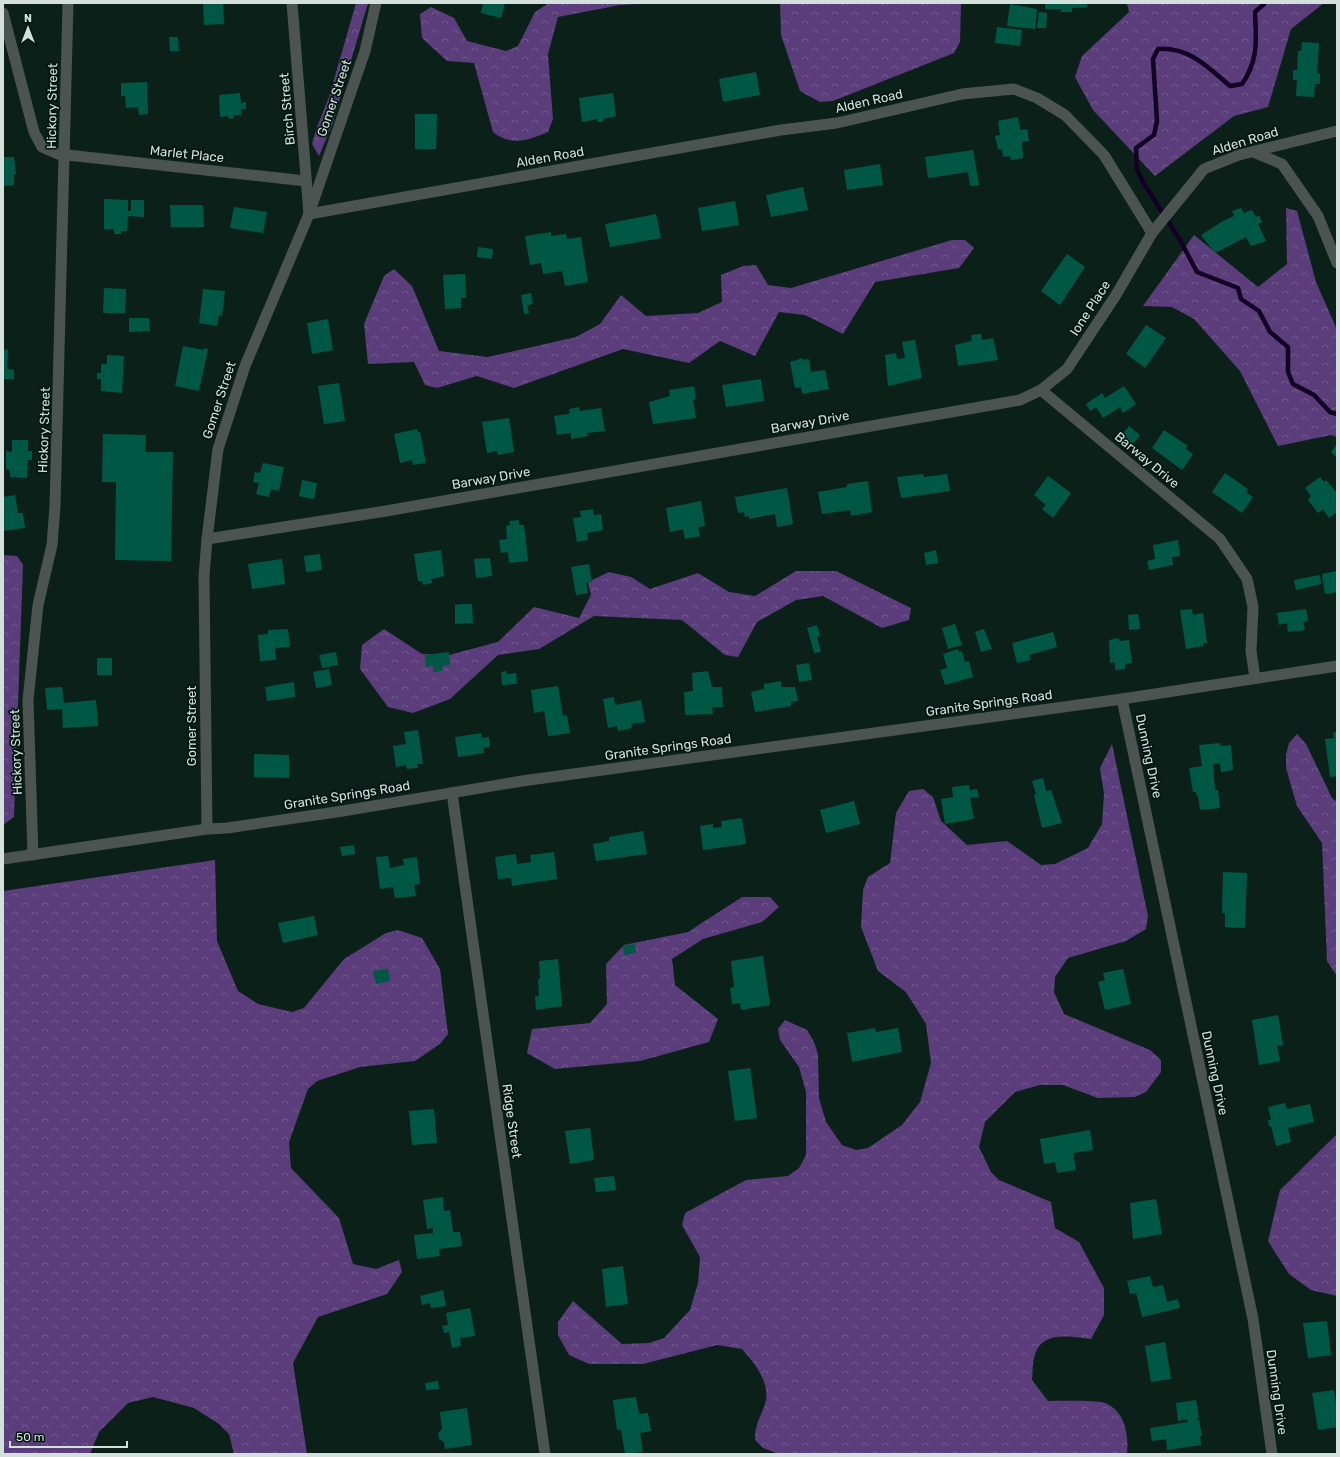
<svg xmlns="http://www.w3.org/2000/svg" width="1340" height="1457" viewBox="0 0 1340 1457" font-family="Rubik,sans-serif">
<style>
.forest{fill:url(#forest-crowns)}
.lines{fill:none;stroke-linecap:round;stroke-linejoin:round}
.stream{stroke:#120024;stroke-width:4.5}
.building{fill:#005844}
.minor{stroke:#4b5451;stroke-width:11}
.tertiary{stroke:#4b5451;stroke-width:11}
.labels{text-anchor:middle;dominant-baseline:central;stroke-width:3.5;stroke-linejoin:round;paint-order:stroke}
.street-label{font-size:13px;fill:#d4e0db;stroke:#041611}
</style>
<defs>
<pattern id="forest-crowns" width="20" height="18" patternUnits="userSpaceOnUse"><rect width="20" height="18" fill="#5a3d7a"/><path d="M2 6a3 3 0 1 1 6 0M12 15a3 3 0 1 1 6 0" fill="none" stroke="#71598c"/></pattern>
</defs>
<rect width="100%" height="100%" fill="#0c201a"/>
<!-- forest -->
<g class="forest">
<path d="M356,3H368L332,125L319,156L312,144L316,130L329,97Z"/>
<path d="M549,3H656L620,5L558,17L548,54L553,119L548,132C529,140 511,147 493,132L474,63L447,61L422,38L420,14L431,7L454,18L467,41L506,51L518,46L535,12Z"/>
<path d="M780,3H961L960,42L954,53L833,101L820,102L800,91L781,35Z"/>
<path d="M1127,3H1324L1291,29L1268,107L1234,116L1155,176L1093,110L1075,77L1082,56L1129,12Z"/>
<path d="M1286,208L1297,211L1316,282L1337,330V437L1331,435L1278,446L1240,371L1194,319L1172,307L1143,306L1194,235L1258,287L1287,264Z"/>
<path d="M952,240H965L974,248L959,268L875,282L843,334L805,315L779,312L755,356L720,341L689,363L623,349L514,388L477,376L437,388L425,385L414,362L368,364L364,324L384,276L394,269L412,286L439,351L488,357L576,337L600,324L621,295L646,316L698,313L722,302L721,275L743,266L756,265L768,285L791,288Z"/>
<path d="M3,555L17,556L23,565L14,817L3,825Z"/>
<path d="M796,571H836L911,608L909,620L882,628L823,596L796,600L757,622L738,657L725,655L682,620L594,616L539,649L498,655L450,699L413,713L388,707L360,669L362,645L384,629L422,654L449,655L498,642L534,607L579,618L591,595L588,582L609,572L631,577L650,589L698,573L729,592L755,596Z"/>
<path d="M1297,734L1306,744L1332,798L1337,802V976L1327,961L1322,843L1297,806L1286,768V755L1289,743Z"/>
<path d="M1112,744L1148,916L1146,929L1126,941L1068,958L1055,977L1054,992L1064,1014L1150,1050L1161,1060V1072L1146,1092L1135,1097L1098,1098L1063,1085H1040L1015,1092L985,1122L979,1147L991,1172L999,1180L1051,1202L1055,1228L1079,1242L1104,1288V1315L1091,1339C1072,1337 1042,1330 1035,1355C1032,1362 1033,1372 1032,1380L1048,1401C1061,1401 1096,1400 1105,1403C1125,1411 1129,1435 1127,1454H779L763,1448L755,1440C755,1425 759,1420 764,1407C773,1385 755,1364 742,1349L717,1345L643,1364H589L569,1355L558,1335V1322L573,1301L622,1344L649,1343L664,1338L690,1310L698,1283L700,1257L682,1225L685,1213L746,1180L788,1176L799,1168L806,1155V1092L799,1067L780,1040L778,1029L785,1020L807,1030L814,1042L818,1054L819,1098L826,1122L842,1145L856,1150L868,1148L902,1125L920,1102L931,1063L926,1024L906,992L878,971L861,927L863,890L868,877L890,863L896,813L909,791L923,789L933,797L941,821L967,845L1007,841L1041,865L1055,864L1088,848L1102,824L1104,794L1100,768Z"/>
<path d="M215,860L217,941L238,991L258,1004L292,1012L304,1008L344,959L386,933L398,930L422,938L440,969L448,1034L440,1044L415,1061L360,1067L317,1081L308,1089L289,1142L291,1168L339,1218L353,1264L376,1269L399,1260L402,1272L387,1294L318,1317L293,1363L307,1454H234L229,1434L219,1424L194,1408L153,1397L128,1403L99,1432L90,1454H3V891Z"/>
<path d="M742,897H770L779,907L762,922L703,939L672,959L675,985L718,1019L709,1042L640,1061L555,1069L527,1053L532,1029L590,1023L607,1004L606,964L624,945L688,932Z"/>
<path d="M1337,1134V1296L1311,1290L1289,1274L1268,1241L1280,1190Z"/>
</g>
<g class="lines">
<!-- stream -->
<path class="stream" d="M1265,3L1255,12C1256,39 1259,60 1242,84L1230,86C1208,67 1189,47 1158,49L1153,59L1157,121L1154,135L1136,148L1137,169L1143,182L1180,240L1197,272L1238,288L1241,299L1259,311L1270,332L1288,347V372L1293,384L1314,395L1330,412L1337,414"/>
</g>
<!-- building -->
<g class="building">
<path d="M203,3H223L224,24L204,25Z"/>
<path d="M483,3H505L501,18L481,13Z"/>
<path d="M1045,3H1087V7L1072,8V12H1061V9H1045Z"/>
<path d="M1010,4L1037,9L1035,29L1007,26Z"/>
<path d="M1039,12L1047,13L1046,28H1037Z"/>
<path d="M997,27L1022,30L1020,46L995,43Z"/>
<path d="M169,37H178L179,51H170Z"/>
<path d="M1302,42L1319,43L1317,73L1320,74V84H1315L1314,97L1296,96L1297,80H1293V70H1297L1298,51H1301Z"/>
<path d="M756,72L760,95L723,102L719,79Z"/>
<path d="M147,82L148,114L139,115L138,107L126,108L125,96H121V83Z"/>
<path d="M240,93L241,103L246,102V109H241V115H234V118L229,119L228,116L220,117L219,95Z"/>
<path d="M613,93L616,116L603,119V122H598V119L582,122L579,98Z"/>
<path d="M415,114H437L436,149H415Z"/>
<path d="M1018,117L1020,130L1027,129L1029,141L1022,142L1023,158L1011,160L1010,156L1003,157L1002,149H998L995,136L1000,135L998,121Z"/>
<path d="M973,150L979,185L970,186L968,172L928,178L925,157Z"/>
<path d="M3,157H14L16,174H14V185L3,186Z"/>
<path d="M880,164L883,185L847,190L844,170Z"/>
<path d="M803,187L808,210L771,217L766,195Z"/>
<path d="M104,199L128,200V211H131V200H144V217L128,216L127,231H121V234H114V229H104Z"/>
<path d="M735,201L739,225L702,231L698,208Z"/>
<path d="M170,205H203L204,227H171Z"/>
<path d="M234,207L267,212L263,233L230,228Z"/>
<path d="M1241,208L1244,213L1252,210L1256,217L1259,215L1262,222L1258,224L1266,241L1251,246L1246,237L1215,253L1201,235L1223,221L1234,216L1232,211Z"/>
<path d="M656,214L661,238L610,247L605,224Z"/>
<path d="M551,232V236L566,234L567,239L581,237L588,282L565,286L562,271L543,274L541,263L530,265L525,236Z"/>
<path d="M478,247L493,249L492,259L477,257Z"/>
<path d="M1067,254L1085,267L1060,305L1041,291Z"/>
<path d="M465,274L466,298H461V308L445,309L443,275Z"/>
<path d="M104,288L126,289L125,313H103Z"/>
<path d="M203,289L225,291L222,316L219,315L217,326L199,323Z"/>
<path d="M531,293L533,304L527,305L529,313L524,314L521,295Z"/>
<path d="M129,318H149L150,331L129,332Z"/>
<path d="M328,319L333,350L312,354L307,323Z"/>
<path d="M1146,325L1166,338L1145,368L1126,354Z"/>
<path d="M981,334L982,340L993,338L998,360L958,366L955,345L972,341L971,335Z"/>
<path d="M915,340L922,378L888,386L885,355L896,353L897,359L905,358L902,342Z"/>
<path d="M183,346L204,350V348L208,349L199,391L175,386Z"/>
<path d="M3,349L8,350L7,369L14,370V379H3Z"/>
<path d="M107,355L124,356L122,393L101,391V379H97V373H101V364H107Z"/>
<path d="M803,358V360L809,359L811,372L825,370L829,389L802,394L801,387L795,388L790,362Z"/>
<path d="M761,379L764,401L726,407L722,385Z"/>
<path d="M339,383L345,421L324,424L318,386Z"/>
<path d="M694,386L696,399L693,400L696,418L653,424L649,402L670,396L669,390Z"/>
<path d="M1124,386L1136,404L1123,413L1120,407L1103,418L1096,407L1090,411L1086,404L1102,393L1105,398Z"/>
<path d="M579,407L580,411L601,408L605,431L587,433L588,436L571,439V433L557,435L554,416L568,414L570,413L569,409Z"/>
<path d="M509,418L514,452L498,455L497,451L487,453L482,422Z"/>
<path d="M1129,426L1140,435L1129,449L1118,440Z"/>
<path d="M417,429L418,432H420L426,463L413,465L412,460L400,463L394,434Z"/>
<path d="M1164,430L1188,446L1186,449L1193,454L1182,470L1152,448Z"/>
<path d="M103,434L146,435L145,452H173L171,561L115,560L116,482H102Z"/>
<path d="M12,440H28V451H32V460H28L27,478L10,477V470L6,469V451L12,452Z"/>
<path d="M1337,444V458L1331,452Z"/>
<path d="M263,463L284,467L279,491L271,489L269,497L256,494L259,483L253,482L255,472L260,473Z"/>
<path d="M1225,473L1248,489L1246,492L1253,497L1242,513L1212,492Z"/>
<path d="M923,474L924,477L947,474L950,491L901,498L897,477Z"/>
<path d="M1048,476L1071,493L1053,518L1042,509L1046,505L1034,495Z"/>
<path d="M1320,477L1324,482L1326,480L1337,493V512L1329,518L1323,509L1318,513L1308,500L1311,496L1305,488Z"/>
<path d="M302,480L317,483L314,499L299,496Z"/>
<path d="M868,481L872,512L851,516L850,510L822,514L818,492L847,487V484Z"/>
<path d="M787,488L793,524L777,527L775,514L749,519V516L745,517L744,512L738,513L735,497Z"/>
<path d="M15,495L18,513H23L25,528L3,531V497Z"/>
<path d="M701,501L705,526L698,527L700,536L685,539L683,529L670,532L666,508Z"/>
<path d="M593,509L594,515L601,514L603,530L587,533L588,540L577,542L573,518L581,517L580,511Z"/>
<path d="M519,520V525H524L528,561L509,563L508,552L501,553L499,540L507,539L506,526L510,525L509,521Z"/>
<path d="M1178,540L1180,556L1172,557L1173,565L1149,570L1147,561L1155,559L1153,545Z"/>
<path d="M441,550L444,576L431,579L432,583L423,585L422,581H418L414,554Z"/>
<path d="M936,550L938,563L926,565L924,553Z"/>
<path d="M320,554L322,570L306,572L304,556Z"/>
<path d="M490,558L492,576L476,578L474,559Z"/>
<path d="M282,559L285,584L252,589L248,564Z"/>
<path d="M589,564L592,582L586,583L588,593L576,595L571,567Z"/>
<path d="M1337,571V592L1325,594L1322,574Z"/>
<path d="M1320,575L1321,584L1296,590L1294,580Z"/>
<path d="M462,604H472L473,623L455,624V605Z"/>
<path d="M1192,609L1193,615L1203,613L1207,643H1203V646L1186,649L1180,610Z"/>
<path d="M1306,609L1308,621L1303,622L1305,630L1288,632L1287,623L1279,625L1277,613Z"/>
<path d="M1138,614L1140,629L1129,630L1128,615Z"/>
<path d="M955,624L962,645L948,649L942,628Z"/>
<path d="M817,625L820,636L817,637L821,652L814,653L807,628Z"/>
<path d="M288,629L290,647L275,648L276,660L260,661L258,635L268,634V630Z"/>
<path d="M984,629L992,649L981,652L975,632Z"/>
<path d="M1053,632L1057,647L1029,655L1031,660L1017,663L1012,643Z"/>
<path d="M1119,638V641L1129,640L1132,663L1125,664V669L1115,670V662L1110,663L1109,640Z"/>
<path d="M958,649L959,652L962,651L965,662L969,661L973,677L945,685L940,670L947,668L943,654Z"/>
<path d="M336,652L338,665L322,668L319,655Z"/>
<path d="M449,652L450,665L442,666L443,671L433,672V666L426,667L425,655Z"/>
<rect x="97" y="658" width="15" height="17"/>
<path d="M809,663L812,680L799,682L796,665Z"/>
<path d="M329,669L332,685L316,688L313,672Z"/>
<path d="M506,671L507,674L516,673L517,684L502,685L501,672Z"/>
<path d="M708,671L712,687H722L723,707H712L713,714L685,715L684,692L693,691L692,673Z"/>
<path d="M781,681V687H795L798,701L791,702V706L755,712L751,692L764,689V684Z"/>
<path d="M294,682L295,697L267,701L265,687Z"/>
<path d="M558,686L563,716L567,715L570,733L548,736L544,711L534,713L531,690Z"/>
<path d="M62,687L64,703L96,700L98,726L63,728L62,709L47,710L45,688Z"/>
<path d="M614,697L615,705L641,700L645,722L631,724L632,728L618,731L617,726L608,728L603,699Z"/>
<path d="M418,730L423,764H417L418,768L407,769L406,765L396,767L393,746L406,744L404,732Z"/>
<path d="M1337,732V776L1330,777L1325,739L1334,738L1333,733Z"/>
<path d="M481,733L482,738L489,737L490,747L483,748L484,753L458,757L455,737Z"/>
<path d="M1220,743L1221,746L1231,745L1233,770L1221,772L1220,763L1213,764L1215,790H1218L1220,808L1200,810L1198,796H1197L1196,792H1193L1189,768L1202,766L1199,745Z"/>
<path d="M254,754L289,755V778L254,777Z"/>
<path d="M1043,778L1046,791L1051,790L1062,823L1042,828L1034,795L1036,794L1032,781Z"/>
<path d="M969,785L970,790L977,789L979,797L970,798L974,819L945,824L941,799L953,797L952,787Z"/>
<path d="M854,801L860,824L826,833L820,810Z"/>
<path d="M742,818L746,844L703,850L700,826L713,824V828L722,827L721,821Z"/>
<path d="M643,831L647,854L596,861L593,844L609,841V837Z"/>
<path d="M354,845L355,854L342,856L340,847Z"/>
<path d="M554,852L557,879L512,886L511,878L498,879L495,857L516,854L517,864L531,862L530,855Z"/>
<path d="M388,856L390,868L404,865L403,859L417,857L420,884L414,885L416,896L395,898L393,887L380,889L376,857Z"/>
<path d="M1223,872L1247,873L1245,928L1225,927V913H1222Z"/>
<path d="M314,916L318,935L283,943L278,923Z"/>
<path d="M635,944L636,953L624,955L623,946Z"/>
<path d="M763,956L770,1005L741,1010L740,1003L732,1004L730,988L734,987L731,961Z"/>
<path d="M558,959L562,1006L536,1010L535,996H539L538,979H540L539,961Z"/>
<path d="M388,969L390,981L376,984L373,971Z"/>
<path d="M1123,969L1131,1004L1105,1010L1098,982L1105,980L1103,973Z"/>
<path d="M1278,1015L1283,1045L1277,1046L1280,1061L1259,1065L1252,1020Z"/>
<path d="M875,1028L876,1032L898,1028L902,1052L852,1062L847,1033Z"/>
<path d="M750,1068L757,1118L735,1121L728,1071Z"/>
<path d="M1285,1103L1287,1109L1310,1104L1314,1122L1288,1128L1291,1142L1276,1146L1271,1126H1269L1268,1120H1271L1268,1107Z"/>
<path d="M434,1109L437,1143L412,1145L409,1111Z"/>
<path d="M590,1128L594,1160L570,1164L565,1131Z"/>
<path d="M1090,1130L1093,1150L1073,1153L1076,1170L1057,1173L1055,1162L1044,1164L1040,1139Z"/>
<path d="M614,1176L616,1190L596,1192L594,1178Z"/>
<path d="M443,1197L444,1211L450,1210L453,1232H460L462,1246L439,1249L440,1256L417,1259L414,1235L433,1233V1228L427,1229L423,1200Z"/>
<path d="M1156,1199L1162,1234L1133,1239L1130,1203Z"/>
<path d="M623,1266L628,1304L606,1307L602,1269Z"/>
<path d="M1150,1276L1153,1287L1163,1285L1167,1302L1178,1299L1180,1308L1142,1317L1136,1293L1130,1294L1127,1281Z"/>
<path d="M443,1290L446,1306L431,1308L430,1303L422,1305L420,1296Z"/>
<path d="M470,1308L475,1336L460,1338L461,1346L452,1348L449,1332L444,1333L442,1326L448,1325L446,1313Z"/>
<path d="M1327,1321L1331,1355L1308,1358L1303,1323Z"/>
<path d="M1165,1342L1171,1379L1151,1382L1145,1346Z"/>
<path d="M438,1381L439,1389L426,1390L425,1383Z"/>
<path d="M1334,1390L1337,1410V1427L1318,1430L1312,1393Z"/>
<path d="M636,1397L639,1414L648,1413L651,1431L640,1433L643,1452L625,1454L621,1430H617L613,1400Z"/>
<path d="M1196,1400L1199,1417L1197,1418V1420H1199L1202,1436H1200L1201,1445L1167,1450L1166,1439L1152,1441L1150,1428L1188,1422L1187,1419L1178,1421L1176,1403Z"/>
<path d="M467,1408L472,1445L445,1449L444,1442L439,1439L438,1433L442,1429L440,1412Z"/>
</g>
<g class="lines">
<!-- minor -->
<g class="minor">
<path d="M292,3L309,214L781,130L837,123L962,94L1014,89L1037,98L1065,115L1104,155L1152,233"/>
<path d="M3,13L34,132L42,147L58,154L306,181"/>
<path d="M1253,152L1282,164L1318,216L1337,263"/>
<path d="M1041,390L1067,369L1116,295L1152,233L1204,169L1239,155L1337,131"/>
<path d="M207,539L386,511L1020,400L1041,390L1220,539L1247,579L1253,607L1251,651L1255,678"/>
<path d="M1122,699L1253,1319L1272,1454"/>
<path d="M452,793L545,1454"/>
<path d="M33,855L28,700L38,605L52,545L55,506L68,3"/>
</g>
<!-- tertiary -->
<g class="tertiary">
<path d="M207,829L204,576L207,539L218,449L245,366L309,214L365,51L376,3"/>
<path d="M3,859L207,829L227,828L343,811L522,781L1122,699L1337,666"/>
</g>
</g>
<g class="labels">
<!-- street labels -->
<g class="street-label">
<text transform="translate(334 98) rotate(-71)">Gomer Street</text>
<text transform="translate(869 101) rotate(-13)">Alden Road</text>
<text transform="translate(52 106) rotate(-89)">Hickory Street</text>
<text transform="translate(287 109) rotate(-95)">Birch Street</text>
<text transform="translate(1245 141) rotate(-17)">Alden Road</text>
<text transform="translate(187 154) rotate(6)">Marlet Place</text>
<text transform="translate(550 157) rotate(-10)">Alden Road</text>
<text transform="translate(1090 308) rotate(-57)">Ione Place</text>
<text transform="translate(219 400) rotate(-72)">Gomer Street</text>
<text transform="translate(810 422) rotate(-10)">Barway Drive</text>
<text transform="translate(44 430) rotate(-88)">Hickory Street</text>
<text transform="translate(1147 460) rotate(40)">Barway Drive</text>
<text transform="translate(491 478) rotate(-10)">Barway Drive</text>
<text transform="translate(989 703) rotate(-8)">Granite Springs Road</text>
<text transform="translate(191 726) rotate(-90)">Gomer Street</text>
<text transform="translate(668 747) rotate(-8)">Granite Springs Road</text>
<text transform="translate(16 752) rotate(-92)">Hickory Street</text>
<text transform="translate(1149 756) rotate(78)">Dunning Drive</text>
<text transform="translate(347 795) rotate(-9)">Granite Springs Road</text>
<text transform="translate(1215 1073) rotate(78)">Dunning Drive</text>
<text transform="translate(512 1121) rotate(82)">Ridge Street</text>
<text transform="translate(1277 1392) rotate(82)">Dunning Drive</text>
</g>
</g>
<!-- border -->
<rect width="1340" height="1457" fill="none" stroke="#d4e0db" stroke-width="8"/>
<!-- north arrow -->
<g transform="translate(28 28)" stroke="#041611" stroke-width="3" paint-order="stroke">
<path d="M0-3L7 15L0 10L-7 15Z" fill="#d4e0db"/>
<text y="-6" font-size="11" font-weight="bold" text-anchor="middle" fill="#d4e0db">N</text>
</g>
<!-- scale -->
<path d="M10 1441v6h117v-6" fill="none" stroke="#d4e0db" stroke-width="2"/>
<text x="16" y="1441" font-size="12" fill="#d4e0db" stroke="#041611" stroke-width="3" paint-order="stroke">50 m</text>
</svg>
